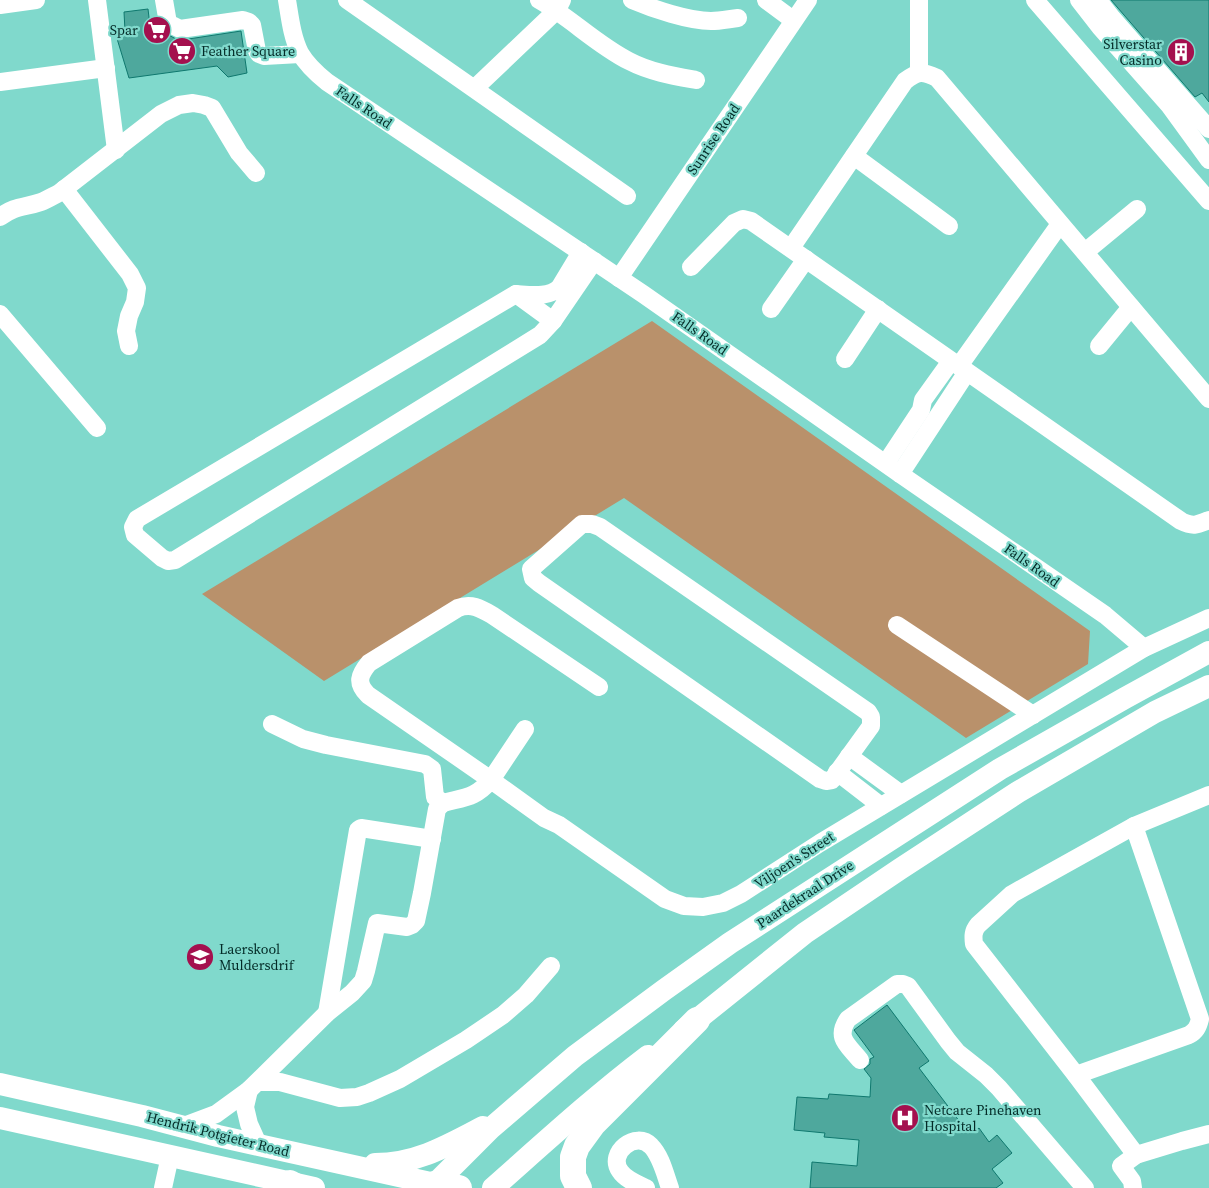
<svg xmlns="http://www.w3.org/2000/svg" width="1209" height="1188" viewBox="0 0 1209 1188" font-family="'Source Serif 4',serif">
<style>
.green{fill:#b9916b}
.building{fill:#4ea89d;stroke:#0f786e}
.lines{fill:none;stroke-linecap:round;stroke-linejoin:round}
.minor{stroke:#fff;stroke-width:18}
.major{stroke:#fff;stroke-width:22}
.highway{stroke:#fff;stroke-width:26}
.labels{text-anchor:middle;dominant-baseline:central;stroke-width:4.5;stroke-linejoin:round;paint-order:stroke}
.poi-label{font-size:14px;fill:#032b27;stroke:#80d9cc;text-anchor:start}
.street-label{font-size:14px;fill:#032b27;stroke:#80d9cc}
</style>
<rect width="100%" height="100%" fill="#80d9cc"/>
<!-- green -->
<path class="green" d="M652,321L1090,631L1088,664L966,738L624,498L324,681L202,594Z"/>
<!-- building -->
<g class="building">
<path d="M1111,0H1209V102L1202,93L1195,97Z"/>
<path d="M148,9L150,26L158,25L159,29L163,32L176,39L182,40L241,31L247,73L228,77L217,66L129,78L115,32L125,31L124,12Z"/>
<path d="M887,1005L929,1061L919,1068L963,1126L966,1124L973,1133L979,1128L989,1142L997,1135L1012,1153L992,1169L1003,1183L996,1188H810L812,1162L857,1166L859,1140L824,1137L825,1133L794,1130L797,1097L828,1099L829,1094L870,1097L871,1078L864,1069L870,1064V1059L874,1057L854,1030Z"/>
</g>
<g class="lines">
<!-- minor -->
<g class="minor">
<path d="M97,0L116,150"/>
<path d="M164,0L168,23L180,29L243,20L249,22L252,25L257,51L259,54L264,56L300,54"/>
<path d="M287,0C290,18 292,37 300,53C307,65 317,74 327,82L643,294L900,474L1105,615L1144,648"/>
<path d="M347,0L627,196"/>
<path d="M539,0C571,18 597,45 629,61C650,72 674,76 696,80"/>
<path d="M632,0C653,9 689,21 711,21C720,21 729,19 738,18"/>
<path d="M766,0L793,20"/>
<path d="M1035,0L1209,201"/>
<path d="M1079,0L1100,27L1169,105L1209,160"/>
<path d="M1098,0L1112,18L1209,129"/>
<path d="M0,5L36,0"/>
<path d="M919,73V0"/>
<path d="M0,82L106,68"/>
<path d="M475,88L557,10L562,0"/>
<path d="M854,156L949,226"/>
<path d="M64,189L130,274L137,288L135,302L129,316L126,331L129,346"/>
<path d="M0,217C16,205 24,208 41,202C47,200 53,196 59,193L161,114L179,105L193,103L204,105L212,108L239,153L256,173"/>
<path d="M791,248L905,81C918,71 922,71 937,78L1209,399"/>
<path d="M581,252L560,287C549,298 531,295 516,294L137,519L133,527L135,535L162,558L168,561L175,560L540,335L553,321L594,261"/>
<path d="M1085,252L1137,209"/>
<path d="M691,267L734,223L743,219L751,221L1181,521C1193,527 1197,525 1209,520"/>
<path d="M619,278L808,0"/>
<path d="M516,294L553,321"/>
<path d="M771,309L806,259"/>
<path d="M0,314L97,428"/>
<path d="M1099,346L1131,307"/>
<path d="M845,359L878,309"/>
<path d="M959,366L1060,224"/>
<path d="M886,463L921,410L923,400L951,361"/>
<path d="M900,474L967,372"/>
<path d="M582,524H592L600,527L868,712L871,717V726L832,780L826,781L820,779L539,583L533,578L531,569Z"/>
<path d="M897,625L1033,715"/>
<path d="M272,724L303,739L326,745L425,764L432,769L435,797L443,803"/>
<path d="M525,729L491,780L368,695C356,683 359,675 369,663L458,608C471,603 480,608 492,615L599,687"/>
<path d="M849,756L901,794"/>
<path d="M837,772L881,806"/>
<path d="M443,803C466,797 475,798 491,780L544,818L559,825L665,899L684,906L703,907L723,903L741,894L820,843L1144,648L1209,618"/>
<path d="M327,1013L358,830L361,828L432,839"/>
<path d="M860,1060C848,1045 835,1038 848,1019L897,984H903L908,986L948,1041L957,1052L986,1075L999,1088L1085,1188"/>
<path d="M1076,1075L1189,1035C1196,1031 1198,1027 1200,1019L1134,826"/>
<path d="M258,1082H280L340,1098L357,1097L369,1093L400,1079L466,1040L503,1015L526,995L551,966"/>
<path d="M249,1090L245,1107L249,1124L258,1144"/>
<path d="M184,1126L216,1114L249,1090L327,1013L352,993L363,981L366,971L377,923L407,927L412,925L416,921L422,893L437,809L443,803"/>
<path d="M1136,1155L1076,1075L974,944C973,936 973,931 978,925L1012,894L1134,826L1209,795"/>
<path d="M163,1188L170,1156"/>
<path d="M646,1188C637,1184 625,1179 620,1171C607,1153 636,1130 651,1146C661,1156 665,1174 670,1188"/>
<path d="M1133,1188L1132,1181L1121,1166L1136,1155L1182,1141L1209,1134"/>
</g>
<!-- major -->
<g class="major">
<path d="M684,1030L805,933L900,869L1018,792L1155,712L1209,686"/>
<path d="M0,1084L142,1116L218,1136L435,1184L490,1129L575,1056L664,990L730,943L1000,769L1125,698L1209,652"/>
<path d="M0,1118L314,1188"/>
<path d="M375,1164C416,1164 447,1146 483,1127"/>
<path d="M493,1188C544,1143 594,1097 648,1056"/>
</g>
<!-- highway -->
<g class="highway">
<path d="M290,1183L299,1188"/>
<path d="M432,1188L435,1184L459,1188"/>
<path d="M579,1188L573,1176V1157L577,1146L593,1124L697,1020"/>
</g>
</g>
<!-- icons -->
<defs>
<symbol id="supermarket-disc" viewBox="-11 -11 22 22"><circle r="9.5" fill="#a4104e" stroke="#80d9cc"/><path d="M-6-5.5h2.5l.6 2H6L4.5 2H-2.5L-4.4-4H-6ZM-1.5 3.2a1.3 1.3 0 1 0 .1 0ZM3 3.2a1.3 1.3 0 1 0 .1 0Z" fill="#fff"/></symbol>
<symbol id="building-disc" viewBox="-11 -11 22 22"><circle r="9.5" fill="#a4104e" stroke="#80d9cc"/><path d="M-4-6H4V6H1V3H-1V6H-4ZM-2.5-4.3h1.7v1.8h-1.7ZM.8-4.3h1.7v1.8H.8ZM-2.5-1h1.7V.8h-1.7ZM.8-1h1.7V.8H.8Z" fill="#fff"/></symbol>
<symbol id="school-disc" viewBox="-11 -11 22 22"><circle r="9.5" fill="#a4104e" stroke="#80d9cc"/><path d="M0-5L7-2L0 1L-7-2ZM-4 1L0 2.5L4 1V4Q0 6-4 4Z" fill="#fff"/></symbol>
<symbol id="hospital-disc" viewBox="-11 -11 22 22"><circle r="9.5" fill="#a4104e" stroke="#80d9cc"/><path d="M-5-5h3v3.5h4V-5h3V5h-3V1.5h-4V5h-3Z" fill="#fff"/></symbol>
</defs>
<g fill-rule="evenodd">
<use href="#supermarket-disc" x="141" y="14" width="32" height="32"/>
<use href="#supermarket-disc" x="166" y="35" width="32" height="32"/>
<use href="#building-disc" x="1165" y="36" width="32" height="32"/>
<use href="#school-disc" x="184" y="941" width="32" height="32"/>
<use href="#hospital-disc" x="889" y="1102" width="32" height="32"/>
</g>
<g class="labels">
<!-- poi labels -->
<g class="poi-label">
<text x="138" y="30" text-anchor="end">Spar</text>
<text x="1162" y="44" text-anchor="end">Silverstar<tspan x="1162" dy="16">Casino</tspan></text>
<text x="201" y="51">Feather Square</text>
<text x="219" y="949">Laerskool<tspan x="219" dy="16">Muldersdrif</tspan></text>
<text x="924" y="1110">Netcare Pinehaven<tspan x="924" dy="16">Hospital</tspan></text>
</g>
<!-- street labels -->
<g class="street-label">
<text transform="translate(364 107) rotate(34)">Falls Road</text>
<text transform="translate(713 139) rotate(-56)">Sunrise Road</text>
<text transform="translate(700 333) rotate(35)">Falls Road</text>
<text transform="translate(1032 565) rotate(35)">Falls Road</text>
<text transform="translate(794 860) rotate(-33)">Viljoen's Street</text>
<text transform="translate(805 894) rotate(-33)">Paardekraal Drive</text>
<text transform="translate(218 1134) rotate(14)">Hendrik Potgieter Road</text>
</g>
</g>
</svg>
